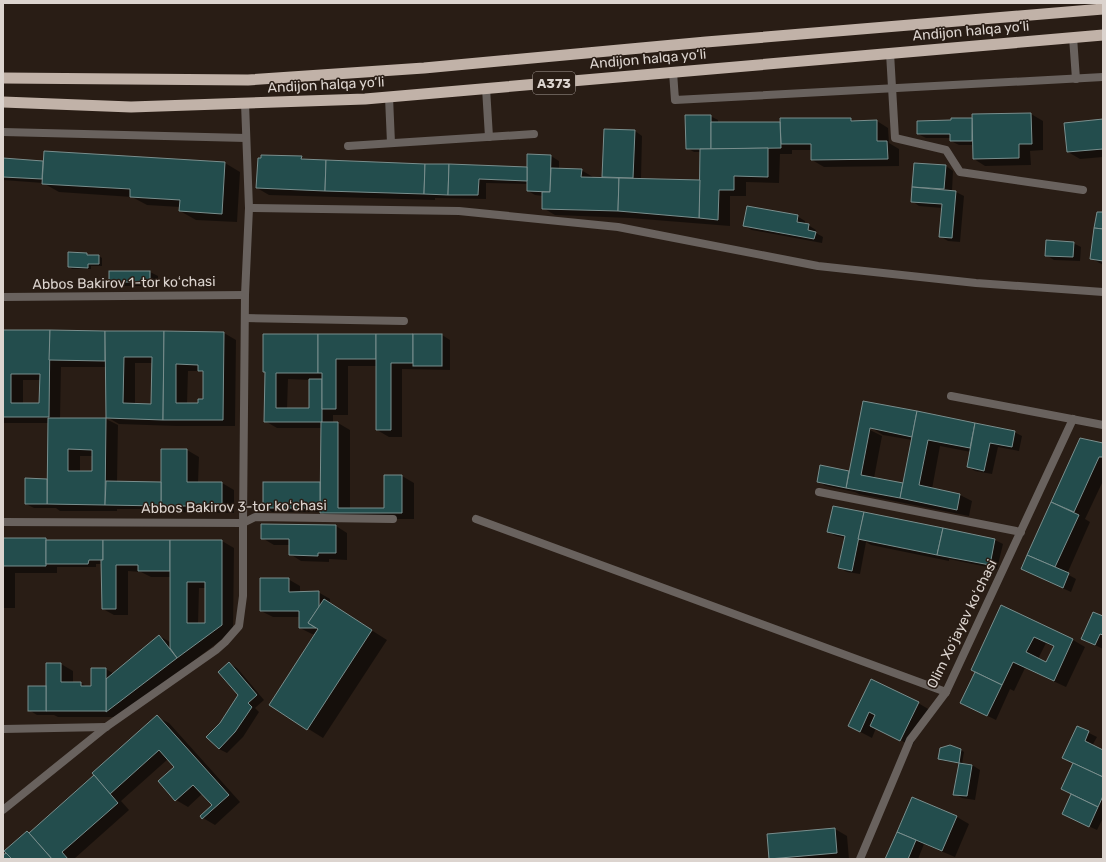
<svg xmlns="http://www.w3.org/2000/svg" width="1106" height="862" viewBox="0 0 1106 862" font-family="Rubik,sans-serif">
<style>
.shadow{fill:#0007;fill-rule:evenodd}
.building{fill:#234d4d;stroke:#798e8d;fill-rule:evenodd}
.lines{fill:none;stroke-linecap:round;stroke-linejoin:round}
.service{stroke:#69625e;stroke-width:8}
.minor{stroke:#69625e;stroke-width:8}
.trunk{stroke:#c1b2a8;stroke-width:11}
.labels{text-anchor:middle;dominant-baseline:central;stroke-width:3;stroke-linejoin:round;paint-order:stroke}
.shield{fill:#291d15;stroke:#a69d97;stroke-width:1}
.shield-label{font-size:13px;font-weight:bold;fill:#dcd4cf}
.street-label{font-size:14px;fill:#dcd4cf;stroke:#291d15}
</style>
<rect width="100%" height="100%" fill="#291d15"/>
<!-- shadow -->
<g class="shadow">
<path d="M1031,114L1043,121V150L1030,151L1031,165L985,166L974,159L973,145H959L951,141V138H926L918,134L971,119Z"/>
<path d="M710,116L718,120V123H781V119H851L856,122L877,121L888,128L889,143L899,149V166L824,167L812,160V150H792V154H780L779,183L746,182V196H730V226L630,218L555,215L543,208V196L535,195L528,191V184L486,183V199L435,198V200L269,195L257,188L301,157L307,161L528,168V155L551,156L559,161V169L581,170L593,177V178H603L605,130L635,131L642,136L641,179L701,181V152H694L687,148Z"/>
<path d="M1103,120V157L1080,159L1068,152Z"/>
<path d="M3,159L45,162L225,163L240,172L237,222L196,220L180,211V207L147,205L132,197L59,192L43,183L3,180Z"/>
<path d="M915,164L946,166L953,171L952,191L956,192L964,196L960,242L948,241L940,236L942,208L919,206L912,201Z"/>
<path d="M1103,213V265L1091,258Z"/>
<path d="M797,216L805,221V224L808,225L816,230V233L823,237L822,243L752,230L744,226Z"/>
<path d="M1073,243L1081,247L1080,261L1054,260L1046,255Z"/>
<path d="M69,253L87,254L91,256H99L102,258V266H91V269H72L69,266Z"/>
<path d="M110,272H150L158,276V286H118L110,281Z"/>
<path d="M3,331L224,333L236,340L235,426H176L119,424L107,417L106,367H61L60,419H106L118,425L117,482L162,483L187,450L199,457L198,483H222L234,490V513L174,512L168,509H117V511H60L56,508H34L26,504L47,480H48L49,423H3ZM135,363H153L152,405H135ZM188,371H200L204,373V400L199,404H187ZM23,380H41L40,404H23ZM80,456H93V472H80Z"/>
<path d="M264,335H442L450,340V370L402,369V437H389L377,430V366H348V415H333V423H338L350,430V509H385V476H402L414,483V519H333L321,512H272L264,507V483L321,484L322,428H277L265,421L266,373L264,372ZM288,379L310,380V409H287Z"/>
<path d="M864,402L1014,432L1022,436L1019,451L998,447L992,474L975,471L968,467L971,452L940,446L932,489L960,495L972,501L969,516L859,494L855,492L826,486L818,482L821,466L850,472ZM870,427L883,435L912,440L903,484L874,478L882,436L870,430Z"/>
<path d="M1081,439L1103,444V481L1085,519L1090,522L1067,574L1076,579L1071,592L1022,569Z"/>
<path d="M336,526L347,533V560L329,559V562L301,561L290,554V545H274L262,538Z"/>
<path d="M828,532L995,540L1003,544L997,569L949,559V561L871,545L866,542L860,574L847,572L840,568L846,538L836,536Z"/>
<path d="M3,539H45L49,541H222L234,548L233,631L118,718L117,717H58L54,715H37L29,710L47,687V664H61L73,671V683H81L87,687H92L106,669L114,674L160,636L171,643V577H151L141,572L128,571V615H114L103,609L102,564H96V567H57V573H15V608H3ZM199,588H206V624H198Z"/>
<path d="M288,579L300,586V593L318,592L330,599V604L387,640L323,738L270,705L315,634H312L300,628V617H273L261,611Z"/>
<path d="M1002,607L1073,640L1085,647L1066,687L1025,668L1014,691L1010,689L996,720L961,703L976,672ZM1046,643L1054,647L1047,663L1038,659Z"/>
<path d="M1103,617V649L1083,639Z"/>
<path d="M229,663L237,668L264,700L255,708L259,712L243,737L227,753L219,749L207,737L221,723L239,695Z"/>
<path d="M871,681L918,703L930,710L912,746L876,728L872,738L849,726Z"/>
<path d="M157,717L169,723L240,802L215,825L203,818L213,805L203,793L188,807L176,800L175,767L168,759L121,801L129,810L74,859H3V857L95,775Z"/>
<path d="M1077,727L1097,737L1092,746L1103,751V818L1097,830L1071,818L1072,794L1062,789L1074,764Z"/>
<path d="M961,750L964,752L962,764L972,765L980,770L975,800L962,798L955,794L960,763L943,761L939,759Z"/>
<path d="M912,798L957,817L969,824L955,857L924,844L918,859H886Z"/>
<path d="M835,829L847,836L849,859L770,858Z"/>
</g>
<!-- building -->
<g class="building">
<path d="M1031,113L1032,144H1019V158L973,159L972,114Z"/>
<path d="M685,115H711V149H686Z"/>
<path d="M780,118H851V121L877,120V141H887L888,159L811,160V144H781Z"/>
<path d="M951,118H972V141H950V134H917V121L951,120Z"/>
<path d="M1103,119V149L1067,152L1064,123Z"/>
<path d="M711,122H780L781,148L711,149Z"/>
<path d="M604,129L635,130L633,178L602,177Z"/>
<path d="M768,148V177L734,176V190H719L718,220L699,218L700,149Z"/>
<path d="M44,151L225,162L222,214L179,211L180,200L130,197V189L42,184Z"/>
<path d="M527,154L551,155L550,192L527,191Z"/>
<path d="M261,155L302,156L301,159L326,160L325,191L256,188L258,158H261Z"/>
<path d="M3,158L43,161L42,179L3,177Z"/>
<path d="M326,160L425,164L424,194L325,191Z"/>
<path d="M914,163L946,165L944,189L912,187Z"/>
<path d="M425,164H449L448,195L424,194Z"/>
<path d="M449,164L527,167V181L479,179L478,195H448Z"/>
<path d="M551,168L582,169L581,177L619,178L618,211L542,209V192H550Z"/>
<path d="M619,178L700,180L699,218L618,211Z"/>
<path d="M912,187L956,191L952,238L939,237L942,204L911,202Z"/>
<path d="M747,206L798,215L797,222L809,224L808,230L816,232L814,239L743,226Z"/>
<path d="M1097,212H1103V229L1094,228Z"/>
<path d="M1094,228L1103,229V261L1090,259Z"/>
<path d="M1046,240L1074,242L1073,257L1045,256Z"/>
<path d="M68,252L87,253V255H99V264H88V268L68,267Z"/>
<rect x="109" y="271" width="41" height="11"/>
<path d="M3,330H50L49,417H3ZM11,374H40L39,403H11Z"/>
<path d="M50,330L105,331V361L49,360Z"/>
<path d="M105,331H164L163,420L106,418ZM124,357H152L151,404L123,403Z"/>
<path d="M164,331L224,332L223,420H163ZM176,364L198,365V371H203V399H198V403H176Z"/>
<path d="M263,334H318V373H276V408H309V379H322V422H264L265,372H263Z"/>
<path d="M318,334H376V359H336V409H322V373H318Z"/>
<path d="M376,334H413V363H391V430H376Z"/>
<rect x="413" y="334" width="29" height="32"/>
<path d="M863,401L917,411L912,437L870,428L861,475L903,483L900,498L846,488Z"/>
<path d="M917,411L975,423L970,448L928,440L919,485L960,494L957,510L900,498Z"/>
<path d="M48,418H106L105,505L47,504ZM68,449L92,450V471H68Z"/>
<path d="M321,422H338V508H384V475H402V513H320Z"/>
<path d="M975,423L1015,431L1012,447L990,443L984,471L967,467Z"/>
<path d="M1080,438L1103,443V457H1099L1074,512L1051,502Z"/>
<path d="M161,449H187V482H222V506H161Z"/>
<path d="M820,465L849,471L846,488L817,482Z"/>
<path d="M25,478L47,479V504H25Z"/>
<path d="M106,481L161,482V506L105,505Z"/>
<rect x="263" y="482" width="57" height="26"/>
<path d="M1051,502L1079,515L1055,567L1027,555Z"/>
<path d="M833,506L864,512L852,571L838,568L845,536L827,532Z"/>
<path d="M864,512L943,528L937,555L858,539Z"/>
<path d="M261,524L336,525V553H318V556L289,555V539H261Z"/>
<path d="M943,528L995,539L990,565L937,555Z"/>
<path d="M3,538H46V566H3V602Z"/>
<path d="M46,540H103V560H89L88,564H46Z"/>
<path d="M103,540H170V571H138V565H116V609H102L101,560H103Z"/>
<path d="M170,540H222V625L177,658L170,648ZM187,582H205V623H187Z"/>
<path d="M1027,555L1069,573L1063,588L1021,569Z"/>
<path d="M260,578H289V592L319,591V607L308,623L316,628H299V611H260Z"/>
<path d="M324,599L372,630L307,730L269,705L318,629L308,623Z"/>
<path d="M1001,605L1073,639L1054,681L1013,662L1002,685L971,670ZM1034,637L1054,646L1046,662L1026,652Z"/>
<path d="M1093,612L1103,616V635L1100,634L1095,645L1081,639Z"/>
<path d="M159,635L177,658L106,712V679Z"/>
<path d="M229,662L257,695L248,703L252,707L235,732L219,749L206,737L220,723L238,695L218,672Z"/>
<path d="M46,663H61V682H81V686H91V668H106V711H46Z"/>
<path d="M975,672L1002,685L987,716L960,703Z"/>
<path d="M871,679L919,702L900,741L870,726L875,715L869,712L860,732L848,726Z"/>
<rect x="28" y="686" width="18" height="25"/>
<path d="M157,715L229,795L202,819L200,816L212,805L193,785L175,801L158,781L174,767L159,750L110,794L92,773Z"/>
<path d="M1077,726L1089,731L1085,741L1103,750V777L1062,758Z"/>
<path d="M950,745L961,749L959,763L938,759L940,748Z"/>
<path d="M959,763L972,765L967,796L953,795Z"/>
<path d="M1073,763L1103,777V796L1098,807L1061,789Z"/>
<path d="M94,775L118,803L62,852L68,859H52L29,833Z"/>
<path d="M1071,794L1098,807L1089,827L1062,814Z"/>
<path d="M912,797L957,816L942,851L897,832Z"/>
<path d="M835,828L837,853L769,859L767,834Z"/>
<path d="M27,831L29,833L52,859H12L4,851Z"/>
<path d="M897,832L916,840L908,859H885Z"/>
<path d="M6,853L12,859H3V855Z"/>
</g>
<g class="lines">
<!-- service -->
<g class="service">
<path d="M1073,37L1076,79"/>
<path d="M890,53L895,138L946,150L960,172L1083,190"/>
<path d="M673,72L675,100L1103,77"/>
<path d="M486,88L489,137"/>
<path d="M389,97L391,143"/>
<path d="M3,132L246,138"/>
<path d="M348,146L534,134"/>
<path d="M245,318L404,321"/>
<path d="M819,492L1021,532"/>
<path d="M476,519L946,692"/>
</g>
<!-- minor -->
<g class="minor">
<path d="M249,208L459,211L618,227L818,266L976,283L1103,292"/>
<path d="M3,297L245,295"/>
<path d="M951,396L1103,425"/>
<path d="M3,522L243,523L255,517L393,519"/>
<path d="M3,729L106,727"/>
<path d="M3,810L106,727L216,650L225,642L239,626L243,596V523L245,295L249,208L245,103"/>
<path d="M860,859L910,740L946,692L1073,419"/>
</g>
<!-- trunk -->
<g class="trunk">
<path d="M3,78L248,80L424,68L706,42L1103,9"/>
<path d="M3,102L131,107L365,99L1103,35"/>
</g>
</g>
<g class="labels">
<!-- shield labels -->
<rect class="shield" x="533" y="72" width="42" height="22" rx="3"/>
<g class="shield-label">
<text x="554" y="83">A373</text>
</g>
<!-- street labels -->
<g class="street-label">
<text transform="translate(971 31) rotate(-5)">Andijon halqa yo‘li</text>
<text transform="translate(648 59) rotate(-5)">Andijon halqa yo‘li</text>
<text transform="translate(326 85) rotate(-3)">Andijon halqa yo‘li</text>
<text transform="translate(124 283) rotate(-1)">Abbos Bakirov 1-tor koʻchasi</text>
<text transform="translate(234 507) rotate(-1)">Abbos Bakirov 3-tor koʻchasi</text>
<text transform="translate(962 624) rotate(-64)">Olim Xoʻjayev koʻchasi</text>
</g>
</g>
<!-- border -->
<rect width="1106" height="862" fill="none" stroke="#dcd4cf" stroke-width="8"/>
</svg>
